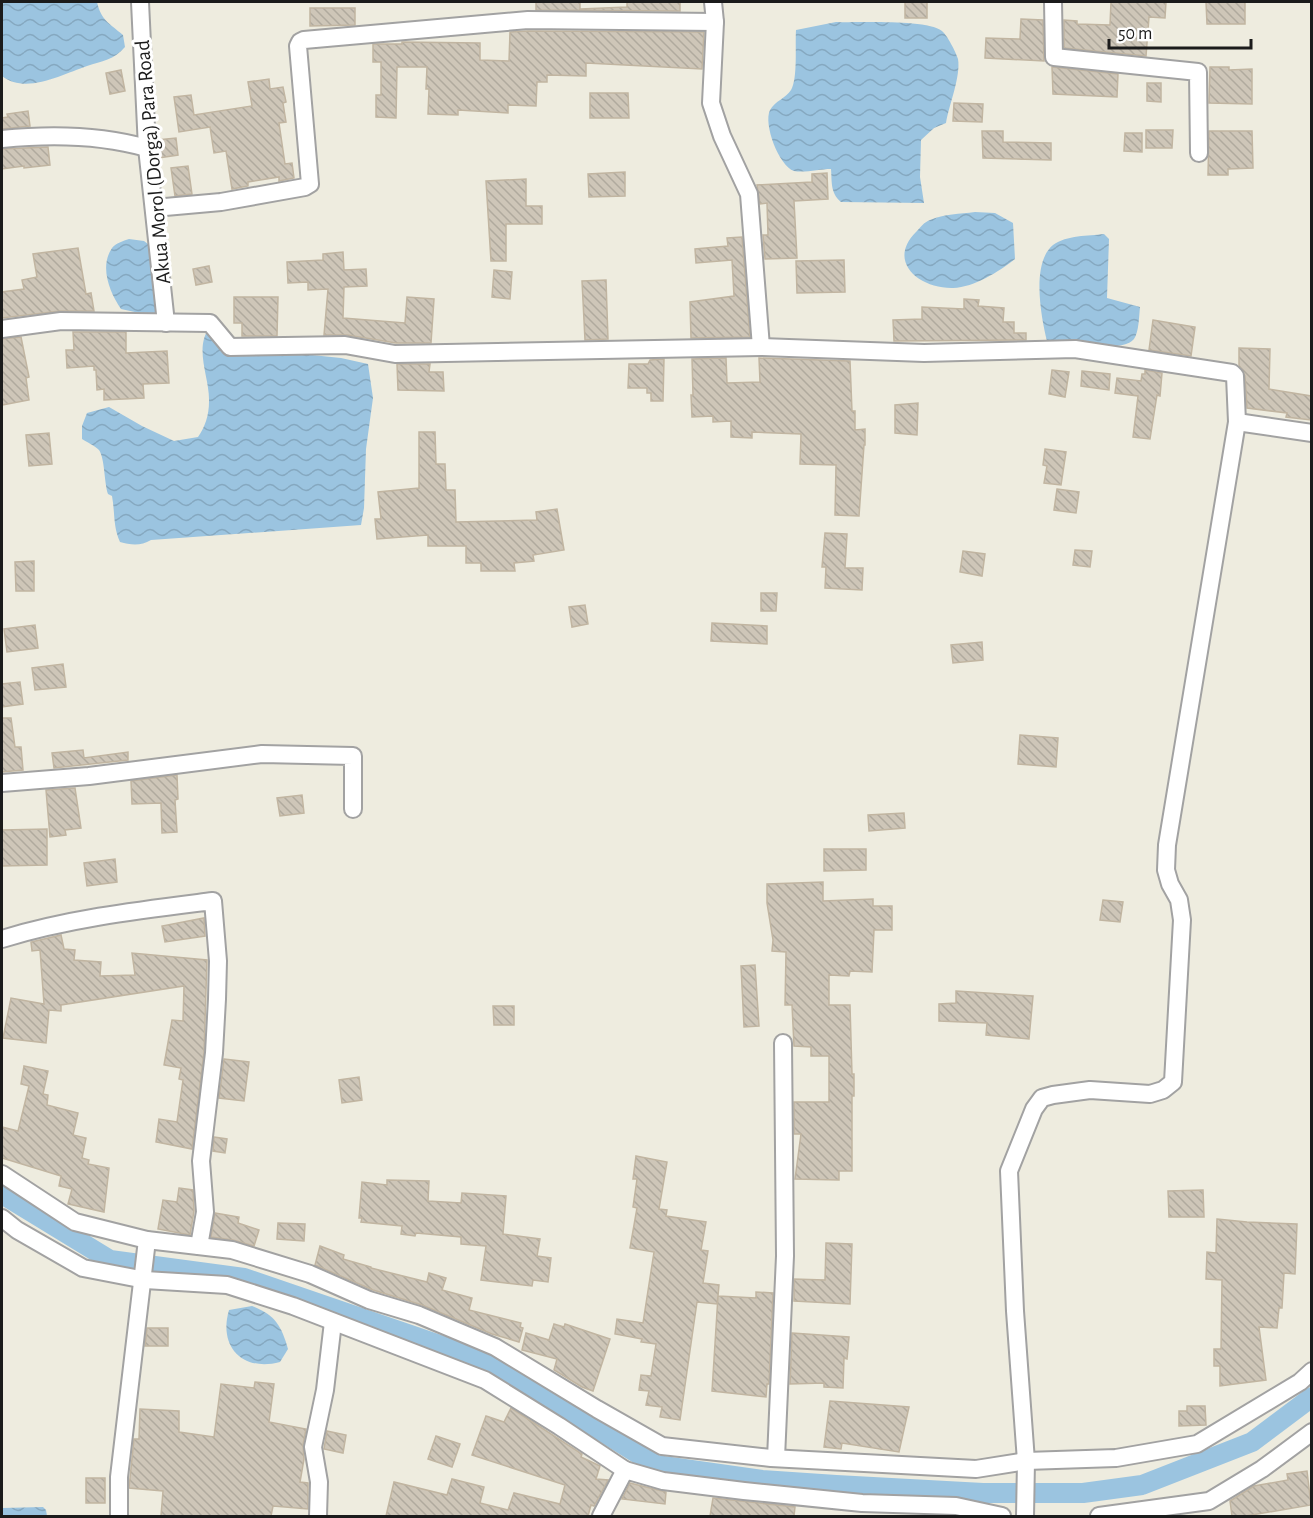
<svg xmlns="http://www.w3.org/2000/svg" width="1313" height="1518" viewBox="0 0 1313 1518" font-family="'Alegreya Sans',sans-serif">
<style>
.water{fill:url(#water-waves)}
.lines{fill:none;stroke-linecap:round;stroke-linejoin:round}
.canal{stroke:#9bc4e0;stroke-width:20}
.building{fill:url(#building-back-hatch);stroke:#c1b5a1;stroke-width:1.5}
.street-casing{stroke:#a2a2a2;stroke-width:20}
.street{stroke:#fff;stroke-width:16}
.labels{text-anchor:middle;dominant-baseline:central;stroke-width:6;stroke-linejoin:round;paint-order:stroke}
.street-label{font-size:21px;fill:#1b1b1b;stroke:#fff}
</style>
<defs>
<pattern id="water-waves" width="16" height="10" patternUnits="userSpaceOnUse" patternTransform="scale(1.5)"><rect width="16" height="10" fill="#9bc4e0"/><path d="M0 5q4-4 8 0t8 0" fill="none" stroke="#85a8c0"/></pattern>
<pattern id="building-back-hatch" width="6" height="6" patternUnits="userSpaceOnUse" patternTransform="scale(1.5)"><rect width="6" height="6" fill="#cec6b8"/><path d="M-1 5l2 2M0 0l6 6M5-1l2 2" fill="none" stroke="#b0aa9e"/></pattern>
</defs>
<rect width="100%" height="100%" fill="#eeecdf"/>
<!-- water -->
<g class="water">
<path d="M2,2H97C101,20 109,23 123,35L125,47C114,60 102,61 87,66C63,74 26,95 2,76Z"/>
<path d="M836,22C859,23 926,19 942,31C947,35 956,52 958,59C961,76 949,105 946,123L934,128L921,140L920,177L924,203L841,202C830,193 832,181 831,169C820,169 805,173 794,171C779,166 763,124 770,110C775,101 786,98 791,90C798,79 795,44 796,30Z"/>
<path d="M975,212L995,213L1013,223L1015,259C998,272 975,287 953,288C920,289 886,262 916,232C920,228 924,222 930,220C944,214 960,214 975,212Z"/>
<path d="M1104,234L1109,239L1107,298L1140,307C1139,316 1139,332 1134,339C1122,354 1066,343 1047,341C1041,317 1031,263 1053,245C1067,235 1088,236 1104,234Z"/>
<path d="M129,239L144,241L152,247L161,317L153,316L121,309C110,293 99,267 112,248C116,243 123,241 129,239Z"/>
<path d="M209,328L218,339L283,352L341,358L368,364L373,398L366,449L364,508L361,525L151,540C141,546 131,545 120,542C113,527 115,512 112,496L108,494C104,482 105,459 99,450C95,446 87,442 82,439V426L87,413L109,407L142,426L174,441L198,437C205,427 209,415 209,402C210,378 194,350 209,328Z"/>
<path d="M252,1306C275,1315 281,1325 288,1349L280,1362C243,1372 218,1347 229,1310Z"/>
<path d="M43,1507L46,1510L47,1516H2V1508Z"/>
</g>
<g class="lines">
<!-- canal -->
<path class="canal" d="M2,1194L110,1260L244,1278L492,1363L656,1465L762,1480L836,1485L983,1493H1083L1142,1485L1252,1442L1312,1397"/>
</g>
<!-- building -->
<g class="building">
<path d="M536,2H580V9L627,7V2H680V11L536,10Z"/>
<rect x="905" y="2" width="22" height="16"/>
<path d="M1111,2H1166L1165,18L1149,17L1146,56L1064,48V20L1077,21V24L1110,25Z"/>
<path d="M1206,2H1245V24H1207Z"/>
<path d="M310,8H355V25L310,26Z"/>
<path d="M1021,19L1043,20L1044,61L985,58L986,38L1020,39Z"/>
<path d="M528,31L704,32L702,69L586,63V76L547,75V82H537L536,106L508,105V113L458,110V115L428,114L429,89H426L427,67H397L396,118L376,117V95H381V62H373V44H402V42L480,43V60L509,61L510,32Z"/>
<path d="M1052,67L1118,74L1117,97L1053,94Z"/>
<path d="M1210,67H1229V70L1252,69V104L1209,103Z"/>
<path d="M121,70L125,91L110,94L106,73Z"/>
<path d="M269,79L270,89L283,87L286,102L283,103L286,122L279,123L285,164L292,163L294,178L279,181V177L248,182V186L232,189L226,151L214,153L210,127L179,132L174,97L191,95L194,115L252,106L248,82Z"/>
<path d="M1147,83H1161V102L1147,101Z"/>
<path d="M590,93H628L629,118H590Z"/>
<path d="M954,103L983,104L982,122L953,121Z"/>
<path d="M28,111L30,126L2,129V118L8,117L7,114Z"/>
<path d="M1146,130H1173L1172,148H1146Z"/>
<path d="M982,131H1003V142L1051,143V160L983,158Z"/>
<path d="M1209,131H1252L1253,168L1228,169V175H1208Z"/>
<path d="M1125,133H1142V152L1124,151Z"/>
<path d="M176,138L178,155L159,158L157,140Z"/>
<path d="M48,147L50,165L24,168V166L2,169V149Z"/>
<path d="M188,166L192,194L175,196L171,168Z"/>
<path d="M625,172V196L589,197L588,174Z"/>
<path d="M827,173L828,199L794,201L797,258L765,259L763,235H768L767,203L760,204L757,185L812,182V174Z"/>
<path d="M526,179V206H542V224H506V261H491L486,181Z"/>
<path d="M742,237L750,337L691,338L690,302L734,296L732,260L696,263L695,249L728,246L727,238Z"/>
<path d="M78,248L86,294L91,293L94,311H60L2,318V292L24,289L22,280L37,277L33,254Z"/>
<path d="M343,252L344,270L366,269L367,286L344,287L343,318L405,323L407,297L434,299L431,343H396L347,335H324L328,289L308,290V282L288,283L287,262L323,260V254Z"/>
<path d="M844,260L845,292L797,293L796,261Z"/>
<path d="M209,266L212,282L196,285L193,269Z"/>
<path d="M494,270L512,272L510,299L492,297Z"/>
<path d="M606,280L608,339L585,340L582,281Z"/>
<path d="M234,297H278L277,336H242V323H234Z"/>
<path d="M964,299L979,300L978,306L1004,308L1003,322H1014V333H1026V340L894,341L893,320L922,319V307L964,309Z"/>
<path d="M1153,320L1195,327L1191,356L1149,350Z"/>
<path d="M73,332H126V353L167,351L169,383L143,384L144,398L104,400V389L97,390L96,370H94V366L67,368L66,350H74Z"/>
<path d="M21,337L29,377L26,378L29,400L2,405V339Z"/>
<path d="M1239,348L1270,349L1269,389L1311,396V420L1286,417L1287,413L1247,408L1245,376L1239,365Z"/>
<path d="M726,358L727,383L760,382L759,358L850,361L852,411H855V430L865,429V445H864L859,516L835,515L836,465L800,464L801,434L752,432V438L731,437V421L713,422V416L692,417L691,395H693L692,359Z"/>
<path d="M664,359L663,401H651V393H647V388H628L629,364H648L650,360Z"/>
<path d="M397,364H430L429,372H443L444,391L398,390Z"/>
<path d="M1052,370L1069,372L1065,397L1049,394Z"/>
<path d="M1145,370L1162,373L1160,396L1157,395L1150,439L1133,437L1138,396L1115,393L1117,378L1141,381L1142,374H1145Z"/>
<path d="M1082,371L1110,374L1109,390L1081,386Z"/>
<path d="M918,403L917,435L895,433V405Z"/>
<path d="M419,432H435L436,464H445L446,490H455L456,522L537,520L536,512L557,509L564,550L533,555L534,561L514,563L515,571H481V563H466V546H428V535L377,539L375,519H381L378,492L419,488Z"/>
<path d="M49,433L52,464L29,466L26,435Z"/>
<path d="M1045,449L1066,452L1061,485L1044,483L1047,466L1043,465Z"/>
<path d="M1057,489L1079,492L1076,513L1054,510Z"/>
<path d="M825,533L847,534L845,568H863L862,590L825,588L826,567H822Z"/>
<path d="M1075,550L1092,551L1090,567L1073,565Z"/>
<path d="M963,551L985,554L982,576L960,572Z"/>
<path d="M34,561V591H16L15,562Z"/>
<path d="M761,593H777L776,611H761Z"/>
<path d="M585,605L588,624L572,627L569,607Z"/>
<path d="M712,623L767,626V644L711,641Z"/>
<path d="M35,625L38,648L7,652L4,629Z"/>
<path d="M982,642L983,660L953,663L951,645Z"/>
<path d="M63,664L66,687L35,690L32,668Z"/>
<path d="M20,682L23,704L2,707V684Z"/>
<path d="M2,718H11L15,747H21L23,770L2,772Z"/>
<path d="M1020,735L1058,738L1056,767L1018,764Z"/>
<path d="M83,750L84,758L128,752V760L54,768L52,753Z"/>
<path d="M177,775L178,799L175,800L177,832L162,833L161,803L132,804L131,781Z"/>
<path d="M75,788L81,828L65,830L66,835L50,837L46,790Z"/>
<path d="M302,795L304,813L280,816L277,798Z"/>
<path d="M904,813L905,828L869,831L868,815Z"/>
<path d="M47,829V865L2,866V830Z"/>
<path d="M824,849H866V870L824,871Z"/>
<path d="M115,859L117,882L87,886L84,863Z"/>
<path d="M823,882V901L873,899V906H892V930H874L872,972L850,971L849,976L829,975V1005H850L852,1074H854V1096H852V1171H839V1180L795,1179L801,1134H794V1102H829V1056H811V1047L794,1046L792,1005H785L786,952L772,951L773,940L767,903V884Z"/>
<path d="M1103,900L1123,902L1120,922L1100,920Z"/>
<path d="M204,918L205,936L165,942L162,926Z"/>
<path d="M61,935L64,949L75,950L74,960L101,962L100,976L135,975L132,953L207,960L204,1052L192,1149L156,1142L159,1119L177,1122L183,1080L179,1079L181,1068L164,1065L172,1020L183,1021L184,986L61,1005V1011L49,1010L46,1043L3,1038L11,998L44,1004L40,950L32,951L31,942Z"/>
<path d="M755,965L759,1026L744,1027L741,966Z"/>
<path d="M956,991L1033,996L1029,1039L986,1035L987,1023L939,1021V1004L956,1003Z"/>
<path d="M493,1006H514V1025H494Z"/>
<path d="M224,1059L249,1062L244,1101L219,1098Z"/>
<path d="M24,1066L48,1071L43,1094L48,1095L47,1105L78,1113L73,1135L86,1138L82,1158L89,1160L88,1164L109,1168L104,1212L68,1204L72,1189L59,1186L61,1176L2,1158V1127L18,1131L29,1086L21,1084Z"/>
<path d="M359,1077L362,1100L342,1103L339,1080Z"/>
<path d="M214,1137L227,1139L225,1153L213,1151Z"/>
<path d="M636,1156L667,1162L659,1209L667,1210L666,1216L706,1222L701,1250L708,1251L703,1283L719,1285L718,1296L756,1298V1292L773,1293L769,1384H767L766,1397L712,1391L718,1296L717,1304L697,1302L680,1420L660,1417L662,1407L646,1405L649,1391L639,1390L641,1375L651,1376L656,1344L641,1342L642,1339L615,1334L617,1319L643,1323L654,1252L630,1248L637,1208L633,1207L637,1179H633Z"/>
<path d="M387,1180L429,1181L428,1201L461,1203L462,1193L506,1196L503,1234L540,1239L537,1256L551,1258L548,1282L533,1280L532,1286L481,1280L486,1246L461,1244V1237L416,1233L415,1236L401,1234L402,1226L361,1222L362,1218H359L362,1182L387,1185Z"/>
<path d="M179,1188L193,1190L194,1211L190,1235L158,1229L163,1200L177,1202Z"/>
<path d="M1203,1190L1204,1217H1169L1168,1191Z"/>
<path d="M215,1213L239,1217L238,1223L259,1230L254,1246L233,1240L211,1237Z"/>
<path d="M1217,1219L1247,1222L1297,1224L1295,1274L1284,1273L1282,1308H1279L1277,1328L1259,1327L1266,1380L1220,1386V1366H1214V1349H1221L1222,1280L1206,1279L1207,1252L1216,1253Z"/>
<path d="M278,1223L305,1224L304,1241L277,1239Z"/>
<path d="M826,1243L852,1244L850,1304L794,1301V1279L825,1280Z"/>
<path d="M320,1246L344,1255L343,1259L371,1267V1268L427,1282L429,1273L446,1278L442,1290L472,1298L469,1310L521,1323L520,1327L523,1328L519,1342L492,1334L422,1305L373,1290L315,1265Z"/>
<path d="M554,1324L564,1327L565,1324L610,1339L593,1391L582,1387L554,1370L557,1359L522,1350L526,1333L549,1340Z"/>
<path d="M147,1328H168V1346H145Z"/>
<path d="M792,1333L849,1337L847,1359L844,1358L843,1388L824,1387V1383L790,1384Z"/>
<path d="M255,1382L274,1384L269,1422L306,1429L303,1445L304,1459L300,1482L308,1483V1509L273,1506L271,1516H161L163,1491L129,1488L134,1439H139L140,1409L179,1411V1432L214,1437L221,1384L254,1388Z"/>
<path d="M830,1401L909,1407L899,1452L842,1443L841,1449L824,1447Z"/>
<path d="M1187,1406H1205L1206,1425L1179,1426V1411H1187Z"/>
<path d="M511,1408L582,1454L581,1457L600,1466L596,1479L608,1480L594,1506L591,1505L588,1516H386L394,1482L447,1495L452,1479L484,1487L480,1503L508,1510L514,1493L560,1504L565,1485L472,1455L486,1416L504,1422Z"/>
<path d="M327,1431L346,1435L343,1453L324,1449Z"/>
<path d="M436,1436L460,1444L452,1467L428,1459Z"/>
<path d="M1307,1471L1311,1505L1246,1516H1232L1230,1501L1254,1486L1288,1480L1287,1474Z"/>
<rect x="86" y="1478" width="19" height="25"/>
<path d="M630,1483L666,1492L665,1504L622,1499Z"/>
<path d="M713,1498L795,1507L794,1516H710Z"/>
</g>
<g class="lines">
<defs>
<g id="street">
<path d="M140,2L147,148L166,323"/>
<path d="M713,2L715,22L711,103L722,136L749,194L761,347"/>
<path d="M1053,2L1054,57L1198,72L1199,153"/>
<path d="M2,139C50,134 101,135 147,148"/>
<path d="M154,208L221,202L305,187L310,184L298,46L300,42L304,40L528,20L715,22"/>
<path d="M2,329L61,321L210,323L230,347L345,345L395,354L761,347L924,353L1075,349L1232,373L1235,376L1237,422L1167,845L1166,870L1170,884L1179,900L1182,920L1173,1082L1163,1090L1150,1094L1090,1090L1053,1095L1042,1098L1034,1109L1009,1171L1015,1311L1026,1461L1025,1516"/>
<path d="M1237,422L1312,433"/>
<path d="M2,783L89,776L262,754L353,756V809"/>
<path d="M2,939C71,918 142,910 213,901L218,961L217,999L214,1053L201,1161L205,1212L199,1246"/>
<path d="M2,1174L75,1222L147,1240L232,1250L310,1274L369,1300L419,1315L495,1347L597,1409L662,1446L771,1458L976,1469L1026,1461L1116,1458L1197,1444L1300,1382L1312,1371"/>
<path d="M2,1218L17,1230L83,1268L145,1280L227,1285L293,1306L485,1380L559,1426L625,1470"/>
<path d="M776,1458L785,1256L783,1043"/>
<path d="M119,1516V1477L147,1240"/>
<path d="M318,1516L319,1482L313,1447L325,1390L333,1322"/>
<path d="M601,1516L625,1470L663,1481L744,1491L862,1503L956,1506L1002,1516"/>
<path d="M1099,1516L1209,1501L1262,1469L1312,1432"/>
</g>
</defs>
<!-- street casing -->
<use href="#street" class="street-casing"/>
<!-- street -->
<use href="#street" class="street"/>
</g>
<g class="labels">
<!-- street labels -->
<g class="street-label">
<text transform="translate(153 162) rotate(-95)">Akua Morol (Dorga) Para Road</text>
</g>
</g>
<!-- border -->
<rect width="1313" height="1518" fill="none" stroke="#1b1b1b" stroke-width="6"/>
<!-- scale -->
<path d="M1109 39v9h142v-9" fill="none" stroke="#1b1b1b" stroke-width="3"/>
<text x="1118" y="39" font-size="18" fill="#1b1b1b" stroke="#ffffff" stroke-width="4.5" paint-order="stroke">50 m</text>
</svg>
